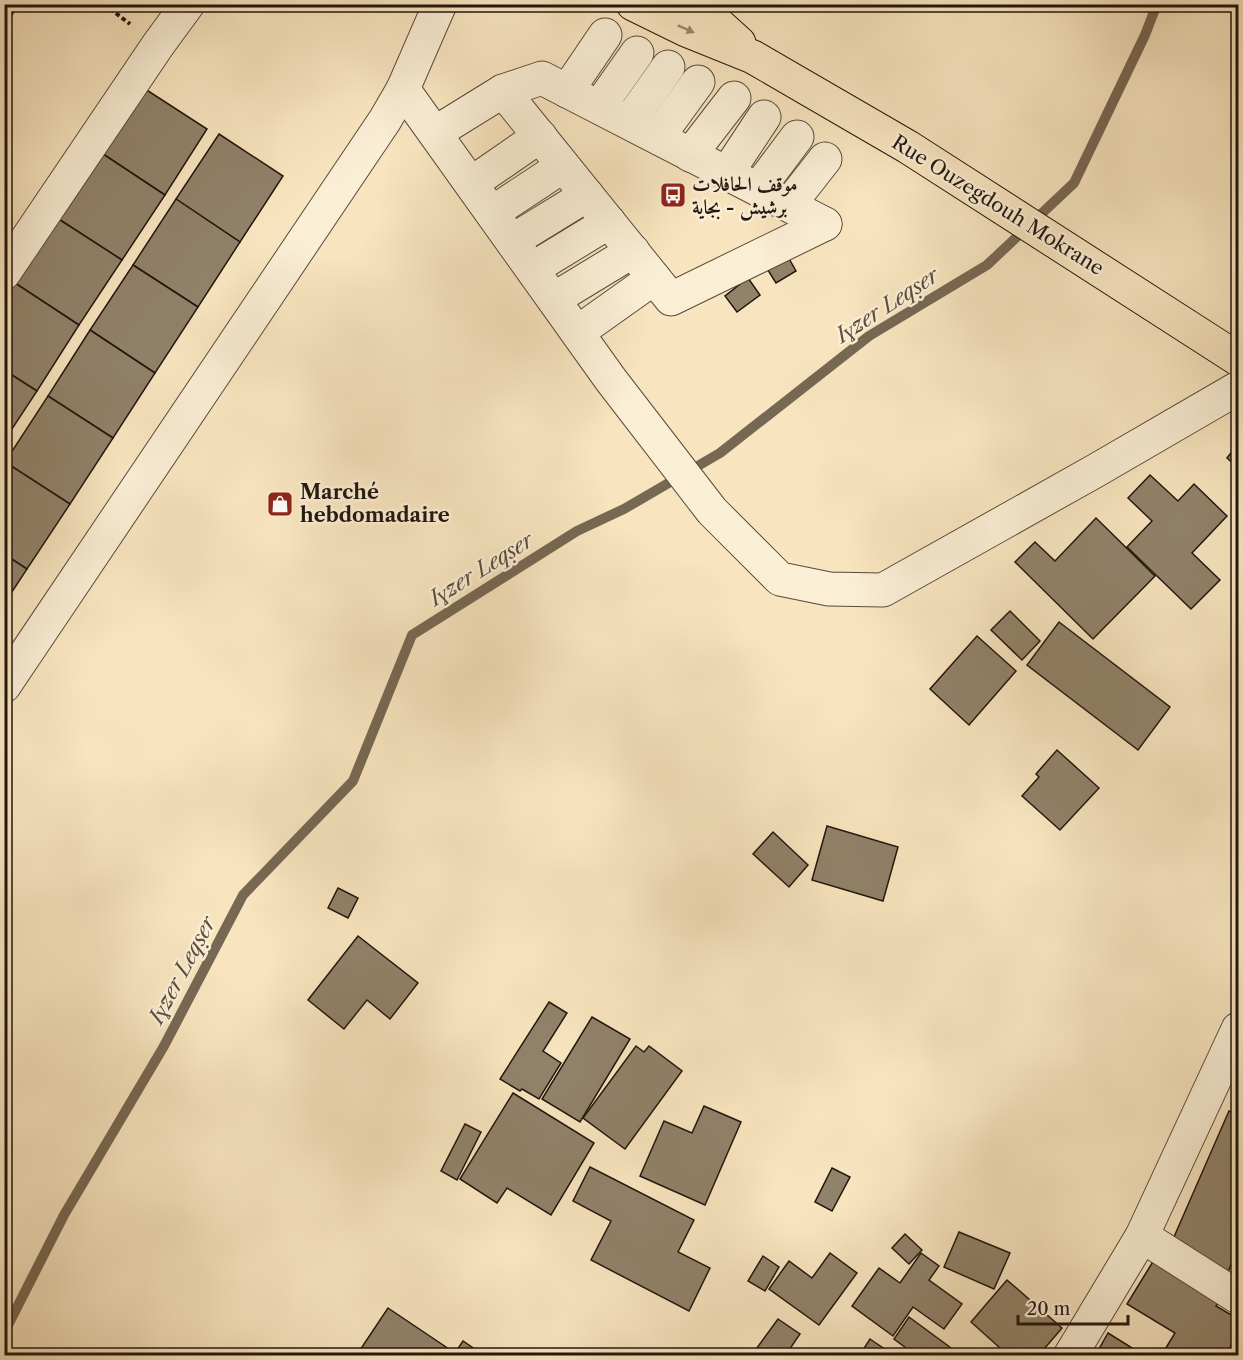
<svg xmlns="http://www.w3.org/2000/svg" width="1243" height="1360" viewBox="0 0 1243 1360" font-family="'Libre Caslon Text',Amiri,serif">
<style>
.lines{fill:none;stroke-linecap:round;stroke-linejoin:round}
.stream{stroke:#776853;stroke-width:10}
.building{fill:#91826a;stroke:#22160d;stroke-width:1.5}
.minor-casing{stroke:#584a3a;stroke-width:35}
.major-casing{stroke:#22160d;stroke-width:35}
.path{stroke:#22160d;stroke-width:4;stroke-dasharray:4.5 3;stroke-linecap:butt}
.minor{stroke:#faeed5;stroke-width:33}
.major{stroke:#f8e5bf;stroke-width:33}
.oneway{fill:#98886f}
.labels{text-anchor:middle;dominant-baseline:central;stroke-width:5;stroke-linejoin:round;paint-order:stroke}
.poi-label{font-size:20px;font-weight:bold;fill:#22160d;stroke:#faeed5;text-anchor:start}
.street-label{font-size:20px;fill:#22160d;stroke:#faeed5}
.water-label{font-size:21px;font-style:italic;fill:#5a4d3c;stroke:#faeed5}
</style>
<rect width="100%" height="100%" fill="#f8e5bf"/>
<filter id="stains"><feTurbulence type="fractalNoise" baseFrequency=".00333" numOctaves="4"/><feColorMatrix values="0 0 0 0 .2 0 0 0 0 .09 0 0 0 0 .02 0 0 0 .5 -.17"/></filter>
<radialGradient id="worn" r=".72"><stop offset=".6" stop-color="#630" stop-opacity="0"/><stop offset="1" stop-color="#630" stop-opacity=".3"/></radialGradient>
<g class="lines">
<!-- stream -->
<path class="stream" d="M4,1333L64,1215L164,1046L243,895L353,781L412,635L577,531L624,509L720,453L869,336L987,265L1074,183L1145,35L1157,4"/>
</g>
<!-- building -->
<g class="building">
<path d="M4,4H19L4,27Z"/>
<path d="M142,87L207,129L165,195L100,152Z"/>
<path d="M219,134L283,176L240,242L176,199Z"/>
<path d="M100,152L165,195L122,260L57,218Z"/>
<path d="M176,199L240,242L198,307L133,265Z"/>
<path d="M57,218L122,260L79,325L15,283Z"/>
<path d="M787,255L796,271L776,283L766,267Z"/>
<path d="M133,265L198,307L155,373L90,330Z"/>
<path d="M748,278L760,295L737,312L725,296Z"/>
<path d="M15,283L79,325L37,391L4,370V299Z"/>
<path d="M90,330L155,373L113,438L48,396Z"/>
<path d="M4,370L37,391L4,441Z"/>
<path d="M48,396L113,438L70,504L5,462Z"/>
<path d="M1238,444V468L1227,458Z"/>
<path d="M5,462L70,504L27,569L4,554Z"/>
<path d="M1150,475L1178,501L1194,484L1227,516L1192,553L1220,580L1191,609L1127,547L1152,521L1128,498Z"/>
<path d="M1096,518L1155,576L1093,639L1015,562L1035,542L1055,561Z"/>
<path d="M4,554L27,569L4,604Z"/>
<path d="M1010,611L1040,641L1022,660L991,630Z"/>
<path d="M1059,622L1170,707L1138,750L1027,665Z"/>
<path d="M977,636L1016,671L969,725L930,689Z"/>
<path d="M1057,750L1099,788L1060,830L1022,796L1039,777L1036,774Z"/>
<path d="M827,826L898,847L883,901L812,880Z"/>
<path d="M773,832L808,865L789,887L753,854Z"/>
<path d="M338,888L358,898L348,918L328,908Z"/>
<path d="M358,936L418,983L390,1019L367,1000L344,1029L308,1000Z"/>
<path d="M549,1002L567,1013L543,1051L561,1063L539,1099L522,1089L520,1091L500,1079Z"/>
<path d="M592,1017L630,1039L580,1122L542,1099Z"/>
<path d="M636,1046L644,1052L649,1046L682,1071L625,1149L583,1118Z"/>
<path d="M513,1093L594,1143L551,1215L507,1188L497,1203L460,1179Z"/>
<path d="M704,1106L741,1122L705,1205L640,1176L664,1121L692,1133Z"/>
<path d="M1229,1111L1238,1115V1247L1228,1272L1170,1246Z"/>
<path d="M465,1124L481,1132L457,1180L441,1171Z"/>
<path d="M590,1167L694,1220L678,1252L710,1268L689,1311L591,1260L611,1221L573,1201Z"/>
<path d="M832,1168L850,1177L832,1211L815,1202Z"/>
<path d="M959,1232L1010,1253L994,1289L944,1267Z"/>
<path d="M905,1234L922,1250L909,1264L892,1248Z"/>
<path d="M830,1253L857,1273L819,1325L769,1289L789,1261L812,1278Z"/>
<path d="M921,1253L939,1266L929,1280L962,1304L944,1329L913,1307L893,1336L852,1306L879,1268L900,1283Z"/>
<path d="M1157,1255L1195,1278L1190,1286L1218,1303L1216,1306L1238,1319V1333L1225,1356H1161L1175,1333L1127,1304Z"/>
<path d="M763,1256L779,1267L765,1291L748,1281Z"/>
<path d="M1007,1280L1062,1328L1038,1356H1009L971,1322Z"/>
<path d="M388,1308L455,1353L463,1341L485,1356H356Z"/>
<path d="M909,1317L951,1348L946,1356H917L894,1339Z"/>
<path d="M778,1319L800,1334L785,1356H751Z"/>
<path d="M1108,1333L1145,1356H1095Z"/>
<path d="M870,1339L895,1356H859Z"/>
</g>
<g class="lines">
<defs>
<g id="minor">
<path d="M403,89L611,380L712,511L780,579L829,589L883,590L1095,471L1238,388"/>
<path d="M503,91L671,299L825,224"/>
<path d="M567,91L605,35"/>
<path d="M599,107L637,53"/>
<path d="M629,122L668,67"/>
<path d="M435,133L503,91L542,78L825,224"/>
<path d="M658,137L698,82"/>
<path d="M690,155L734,98"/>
<path d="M727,173L764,117"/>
<path d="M472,183L540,136"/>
<path d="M758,189L797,137"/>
<path d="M789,205L825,159"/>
<path d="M492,213L563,166"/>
<path d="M512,241L587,195"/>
<path d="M532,269L609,222"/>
<path d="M4,273L158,45L188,4"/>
<path d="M554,299L633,251"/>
<path d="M578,332L654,278"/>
<path d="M4,686L385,120L403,89L440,4"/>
<path d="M1142,1236L1238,1297"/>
<path d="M1070,1356L1142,1236L1238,1029"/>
</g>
<g id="major">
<path d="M633,4L686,30L753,57L908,147L1238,359"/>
<path d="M696,4L739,43"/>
</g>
</defs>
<!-- minor casing -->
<use href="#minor" class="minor-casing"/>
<!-- major casing -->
<use href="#major" class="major-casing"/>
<!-- path -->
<path class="path" d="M104,4L130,24"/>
<!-- minor -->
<use href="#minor" class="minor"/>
<!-- major -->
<use href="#major" class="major"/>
</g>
<!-- one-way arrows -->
<defs><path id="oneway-solid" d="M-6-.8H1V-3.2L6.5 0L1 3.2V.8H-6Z" transform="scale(1.5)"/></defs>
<use class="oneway" href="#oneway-solid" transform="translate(686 29) rotate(24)"/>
<!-- icons -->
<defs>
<symbol id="bus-square" viewBox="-11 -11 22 22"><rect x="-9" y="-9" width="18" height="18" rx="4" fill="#8f2418" stroke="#faeed5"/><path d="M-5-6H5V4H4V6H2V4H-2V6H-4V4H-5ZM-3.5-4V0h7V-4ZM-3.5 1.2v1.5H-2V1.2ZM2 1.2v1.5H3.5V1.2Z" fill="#fff"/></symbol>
<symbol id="shop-square" viewBox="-11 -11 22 22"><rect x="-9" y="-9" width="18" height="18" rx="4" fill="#8f2418" stroke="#faeed5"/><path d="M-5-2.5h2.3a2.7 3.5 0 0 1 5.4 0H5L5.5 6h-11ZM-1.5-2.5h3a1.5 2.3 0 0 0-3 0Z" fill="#fff"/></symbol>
</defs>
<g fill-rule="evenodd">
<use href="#bus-square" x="658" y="180" width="30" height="30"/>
<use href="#shop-square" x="265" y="489" width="30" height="30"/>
</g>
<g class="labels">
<!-- poi labels -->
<g class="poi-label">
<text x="692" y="184">موقف الحافلات<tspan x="692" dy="23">برشيش - بجاية</tspan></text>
<text x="300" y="492">Marché<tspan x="300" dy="23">hebdomadaire</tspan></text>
</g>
<!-- street labels -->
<g class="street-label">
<text transform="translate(998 205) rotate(32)">Rue Ouzegdouh Mokrane</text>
</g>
<!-- water labels -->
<g class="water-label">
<text transform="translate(887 305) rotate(-33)">Iɣzer Leqṣer</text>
<text transform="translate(481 569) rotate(-32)">Iɣzer Leqṣer</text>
<text transform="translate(182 970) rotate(-62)">Iɣzer Leqṣer</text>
</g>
</g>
<!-- margin -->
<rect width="1243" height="1360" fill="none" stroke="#f8e5bf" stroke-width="24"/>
<rect x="6" y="6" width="1231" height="1348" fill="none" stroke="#22160d" stroke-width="3"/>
<rect x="12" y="12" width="1219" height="1336" fill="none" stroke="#22160d" stroke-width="1.5"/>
<!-- scale -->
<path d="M1018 1315v9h110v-9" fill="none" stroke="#22160d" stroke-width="3"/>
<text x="1027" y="1315" font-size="18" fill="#22160d" stroke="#faeed5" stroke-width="4.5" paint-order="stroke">20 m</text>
<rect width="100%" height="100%" filter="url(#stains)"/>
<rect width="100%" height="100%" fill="url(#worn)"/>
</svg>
